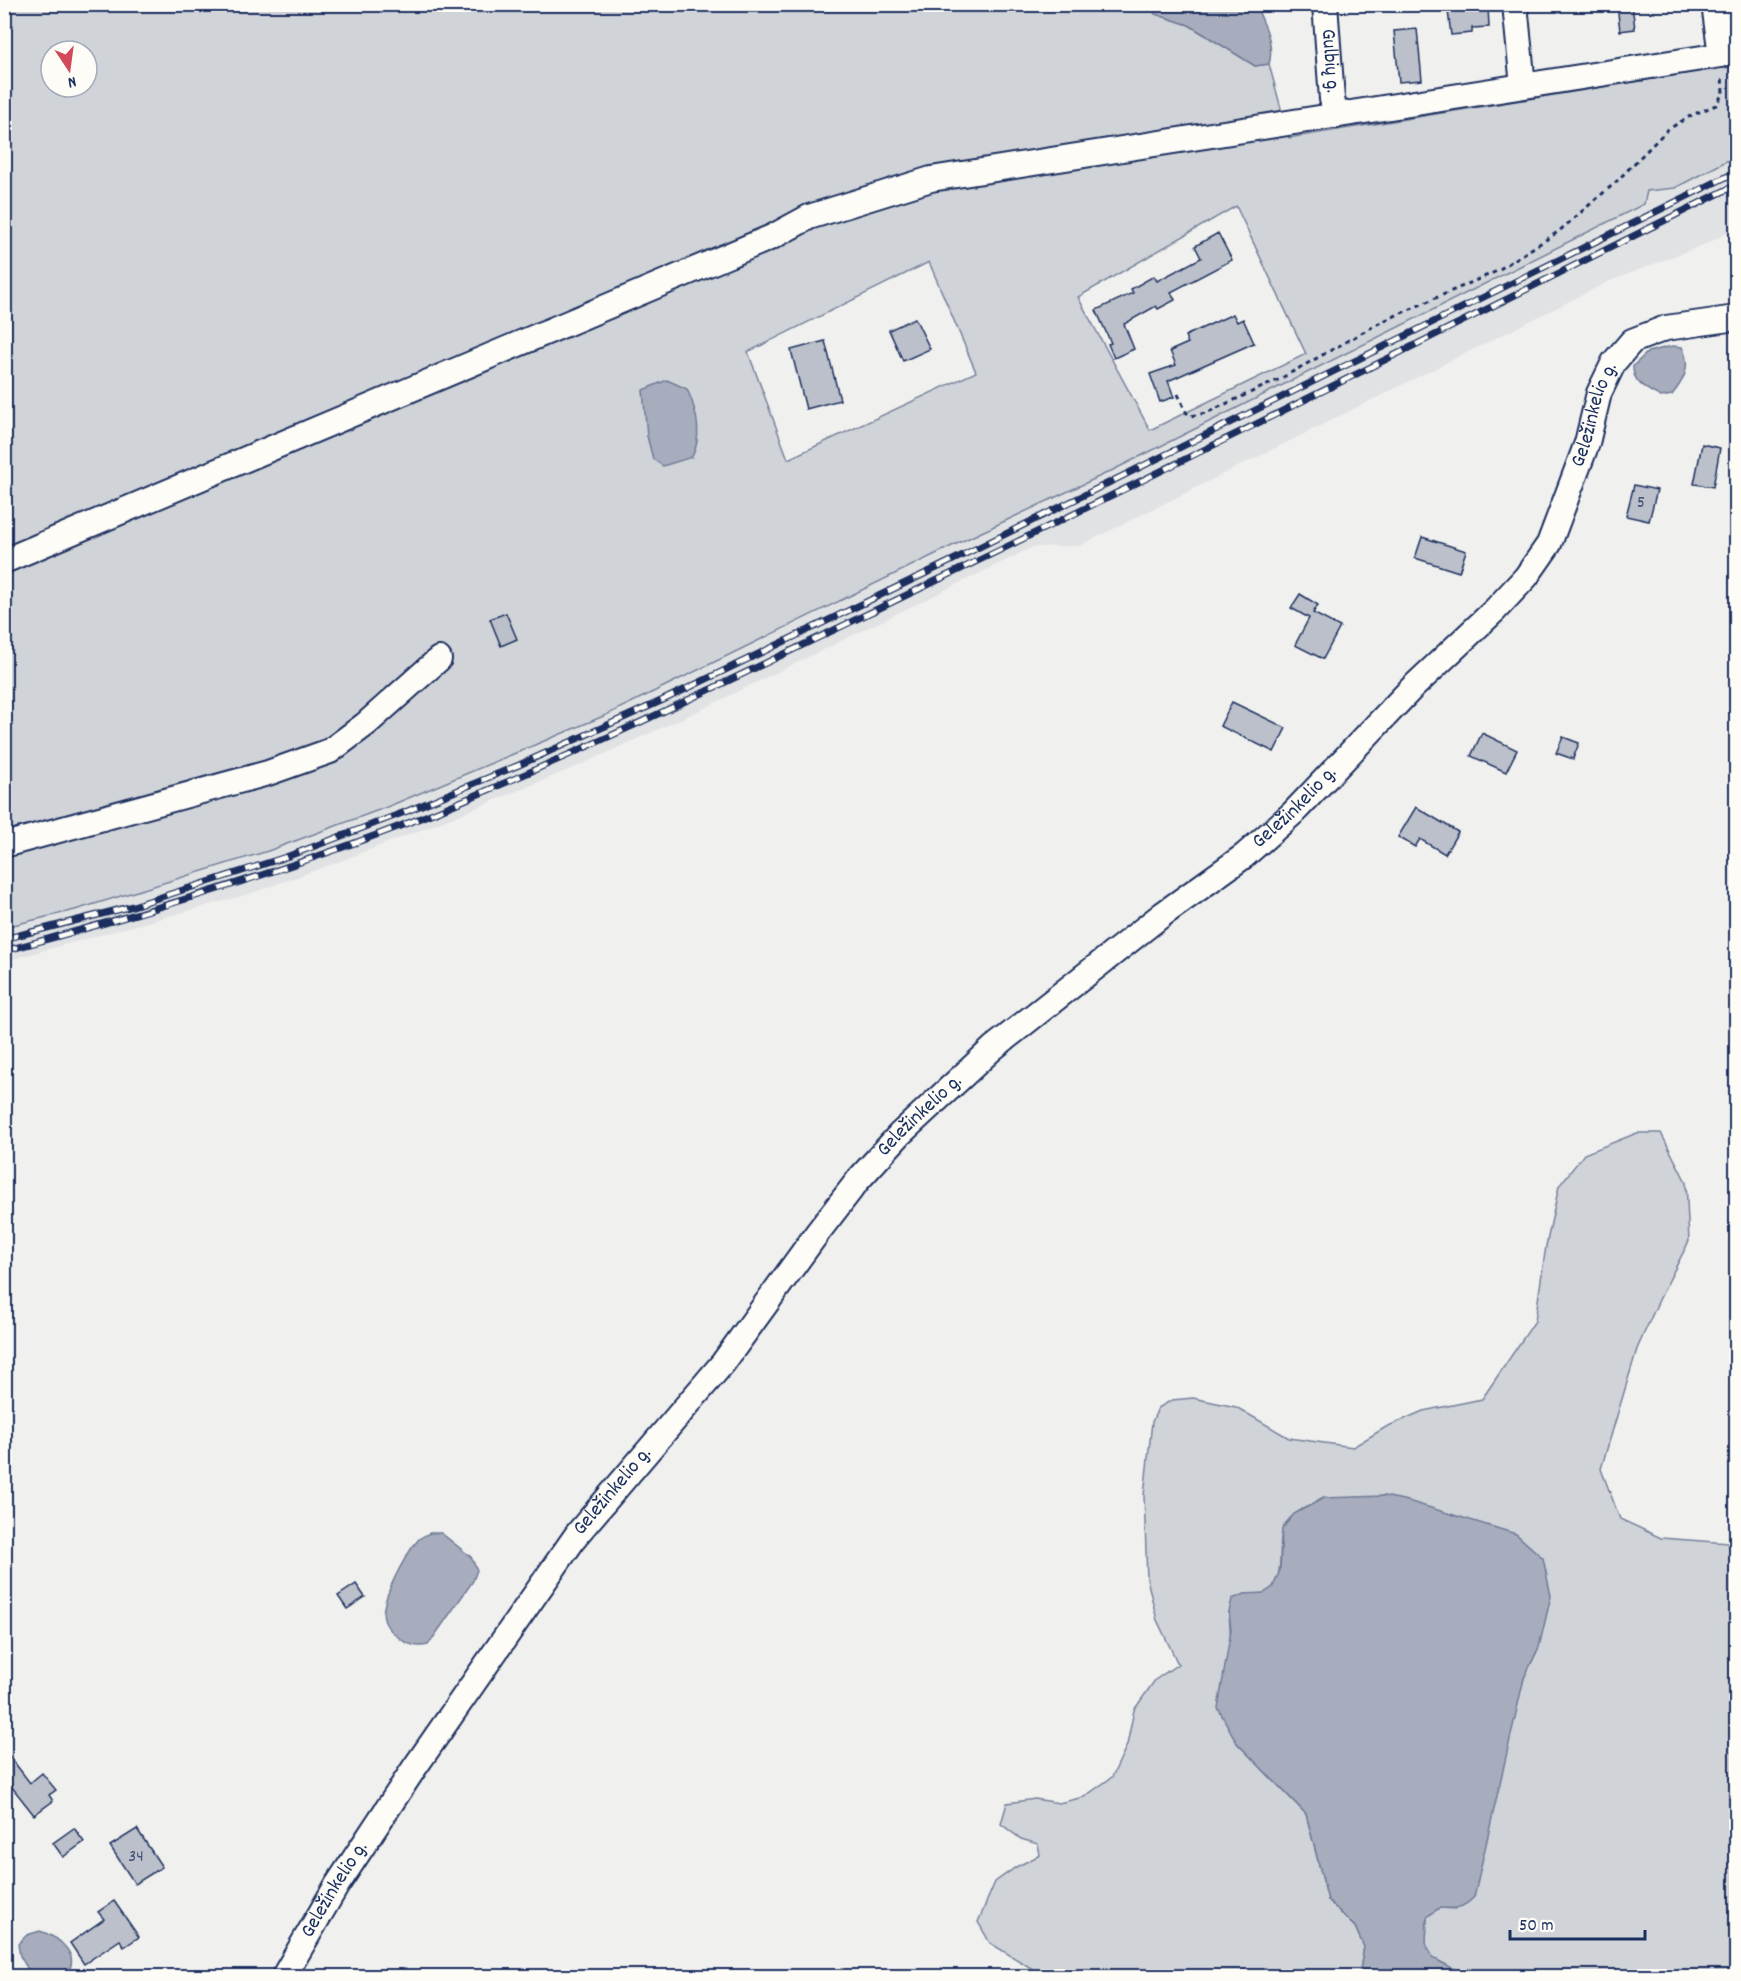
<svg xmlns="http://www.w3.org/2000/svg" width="1741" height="1981" viewBox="0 0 1741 1981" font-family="Dekko,sans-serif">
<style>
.built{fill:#e0e2e3}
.green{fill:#d0d3d8;stroke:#76819b;stroke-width:1.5;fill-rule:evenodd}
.water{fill:#a7adbd;stroke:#6f7b97;stroke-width:1.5}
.building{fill:#bbc0ca;stroke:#1b2f5e;stroke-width:1.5}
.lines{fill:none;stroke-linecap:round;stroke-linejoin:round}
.minor-casing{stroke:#1b2f5e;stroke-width:28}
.path{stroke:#1b2f5e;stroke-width:3;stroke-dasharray:4.5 4.5;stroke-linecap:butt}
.minor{stroke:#fdfcf7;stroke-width:24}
.rail-casing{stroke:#1b2f5e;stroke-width:7}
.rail{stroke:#fdfcf7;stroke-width:4.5;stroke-dasharray:14;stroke-linecap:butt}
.labels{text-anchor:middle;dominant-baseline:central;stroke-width:6;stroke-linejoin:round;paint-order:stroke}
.number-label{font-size:18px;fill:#435379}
.street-label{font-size:21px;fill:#1b2f5e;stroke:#fdfcf7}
</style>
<rect width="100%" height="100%" fill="#f0f0ee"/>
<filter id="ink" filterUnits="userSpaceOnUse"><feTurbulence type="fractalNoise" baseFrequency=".0167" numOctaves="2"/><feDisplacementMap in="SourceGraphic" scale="12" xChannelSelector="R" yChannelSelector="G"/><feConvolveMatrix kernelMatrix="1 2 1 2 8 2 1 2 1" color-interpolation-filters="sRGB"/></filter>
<g filter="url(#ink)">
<!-- built -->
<path class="built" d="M1736,156V228L1708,243L1610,281L1079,546L1033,547L700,710L578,766L454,817L330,865L249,894L5,961L4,927L75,910L268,851L387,807L606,715L954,545L1107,473L1644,204L1647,191L1675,188Z"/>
<!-- green -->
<g class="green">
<path d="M4,5H1150L1155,14L1189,25L1255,66L1269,64L1289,138L1701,71L1736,62V156L1675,188L1647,191L1644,204L1107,473L954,545L606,715L387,807L268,851L75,910L5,927ZM51,51H87V87H51ZM1236,206L1306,354L1150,430L1078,297ZM929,262L976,372L788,459L748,352Z"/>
<path d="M1637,1133H1661L1686,1182L1689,1241L1659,1300L1637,1349L1601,1469L1620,1519L1661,1538L1729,1543L1736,1539V1976H1467L1433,1958L1426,1944L1427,1917L1439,1908L1456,1909L1524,1678L1539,1647L1324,1498C1309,1506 1291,1512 1283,1528C1276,1545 1288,1585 1264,1593C1259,1595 1251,1594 1245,1594L1229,1612L1237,1743L1306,1814L1328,1900L1355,1927L1364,1947L1359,1976H1044L990,1943L978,1922L995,1882L1016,1867L1040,1855L1038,1844L1021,1839L1001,1824L1007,1803L1035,1799L1059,1803L1084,1797L1112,1777L1127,1745L1134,1710L1155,1680L1178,1664L1157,1620L1147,1579L1144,1495L1152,1422L1158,1408L1172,1400L1193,1398L1236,1407L1289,1438L1353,1447L1386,1427L1423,1411L1482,1399L1535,1321L1546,1246L1559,1186L1584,1154Z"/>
</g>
<!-- water -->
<g class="water">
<path d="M1150,5H1257C1257,11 1261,16 1263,22C1270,37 1273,50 1269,64L1255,66L1189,25L1155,14Z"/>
<path d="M1672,346L1682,347C1692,366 1684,380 1672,395L1661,397C1648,390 1632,383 1633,366L1648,352Z"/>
<path d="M667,380L687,389C697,411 703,435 692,457L663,466L653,459L647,436L643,390Z"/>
<path d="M1384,1496L1408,1501L1516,1534L1543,1558L1551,1596L1539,1647L1524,1678L1474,1897C1463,1909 1455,1909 1439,1908L1427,1917L1426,1944L1433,1958L1467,1976H1359L1364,1947L1355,1927L1328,1900L1306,1814L1237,1743L1218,1708L1231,1630L1229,1612L1232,1599L1245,1594L1264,1593L1273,1587L1280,1570L1282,1529L1294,1514L1324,1498Z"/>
<path d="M430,1533H441L471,1557L477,1570L473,1581L428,1645C416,1648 407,1645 398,1637C393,1633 385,1625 384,1619C379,1601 406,1554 418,1540C421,1537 426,1535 430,1533Z"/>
<path d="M40,1931C59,1937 84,1957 64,1976H32L20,1956L18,1944L27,1935Z"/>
</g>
<!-- building -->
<g class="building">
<path d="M1456,4H1482L1483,7H1488L1489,27L1472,28V33L1451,35L1448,11L1457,10Z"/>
<path d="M1617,4H1632L1635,29L1620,31Z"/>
<path d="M1417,29L1422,80L1399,82L1394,31Z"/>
<path d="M1218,233L1232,260L1171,292L1175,300L1158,309L1156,306L1124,324L1134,349L1114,358L1108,344L1111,343L1096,310L1133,293L1131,289L1154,276L1157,281L1201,258L1195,246Z"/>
<path d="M1233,314L1237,322L1243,319L1254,343L1168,381L1174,397L1160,402L1150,374L1176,365L1170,351L1188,343L1185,336Z"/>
<path d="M915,318L930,349L903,361L889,330Z"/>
<path d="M825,341L840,400L806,409L791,350Z"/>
<path d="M1702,444L1720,448L1713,487L1694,484Z"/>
<path d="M1634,485L1657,490L1649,521L1626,516Z"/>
<path d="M1422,537L1466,551L1459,572L1415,558Z"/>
<path d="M1300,594L1318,605L1313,613L1340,627L1323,659L1295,645L1309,618L1291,608Z"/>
<path d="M506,613L517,639L501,646L490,619Z"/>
<path d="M1232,702L1286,728L1274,752L1220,726Z"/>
<path d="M1482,733L1517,750L1506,772L1471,756Z"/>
<path d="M1563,737L1579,743L1573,759L1556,753Z"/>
<path d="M1416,807L1458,832L1445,854L1420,839L1415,847L1398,837Z"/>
<path d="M356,1584L365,1597L347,1609L338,1596Z"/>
<path d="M4,1749L30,1783L42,1773L56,1790L49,1795L53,1801L34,1815L4,1777Z"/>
<path d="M74,1828L84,1842L63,1857L53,1843Z"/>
<path d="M137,1829L162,1867L135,1884L110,1846Z"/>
<path d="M114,1901L139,1937L124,1947L120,1940L84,1964L70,1943L104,1919L98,1912Z"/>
</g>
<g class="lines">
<defs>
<g id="minor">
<path id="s1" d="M1325,4L1332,99L1336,116"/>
<path d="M1515,4L1523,86"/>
<path d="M1714,4L1721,55"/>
<path d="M4,561L772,237L809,217L931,179L1721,55L1736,51"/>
<path d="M4,845L268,773L330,751L366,724L439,659"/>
<path id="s2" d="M284,1976L337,1885L415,1767L578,1533L723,1363L818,1232L859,1179L900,1134L993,1048L1163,914L1244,856L1293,813L1411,689L1495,610L1526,577L1549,544L1587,443L1599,393L1614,362L1632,341L1666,328L1736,318"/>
</g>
</defs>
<!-- minor casing -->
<use href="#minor" class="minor-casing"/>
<!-- path -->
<path class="path" d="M1178,394L1186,412L1190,416L1206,413L1278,380L1381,322L1495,272L1558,232L1616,182L1667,130L1692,115L1716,105L1723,93L1722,75"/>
<!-- minor -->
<use href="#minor" class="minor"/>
<defs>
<g id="rail">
<path d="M4,939L133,906L286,857L405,812L519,765L661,701L949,562L1736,172"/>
<path d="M4,951C142,914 280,873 413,821C593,749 767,662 942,578C1208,450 1472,316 1736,185"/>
</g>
</defs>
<!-- rail casing -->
<use href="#rail" class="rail-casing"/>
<!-- rail -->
<use href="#rail" class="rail"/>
</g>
</g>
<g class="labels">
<!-- number labels -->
<g class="number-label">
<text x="1641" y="503">5</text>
<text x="136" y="1857">34</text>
</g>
<!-- street labels -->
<g class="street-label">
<text stroke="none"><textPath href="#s1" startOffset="57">Gulbių g.</textPath></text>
<text stroke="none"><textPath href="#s2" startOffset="2062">Geležinkelio g.</textPath></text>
<text stroke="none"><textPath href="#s2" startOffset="1558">Geležinkelio g.</textPath></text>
<text stroke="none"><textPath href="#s2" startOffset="1072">Geležinkelio g.</textPath></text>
<text stroke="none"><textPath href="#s2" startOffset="586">Geležinkelio g.</textPath></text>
<text stroke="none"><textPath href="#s2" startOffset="100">Geležinkelio g.</textPath></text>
</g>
</g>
<!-- margin -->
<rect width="1741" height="1981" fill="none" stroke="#fdfcf7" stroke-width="24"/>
<rect x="12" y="12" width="1717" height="1957" fill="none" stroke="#1b2f5e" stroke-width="2" filter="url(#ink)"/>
<!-- north arrow -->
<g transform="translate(69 69) rotate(167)"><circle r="28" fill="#fdfcf7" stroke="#a3aaba" stroke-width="1.5"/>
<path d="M0-4.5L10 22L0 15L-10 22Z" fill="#d1495b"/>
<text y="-9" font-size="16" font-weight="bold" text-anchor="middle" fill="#1b2f5e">N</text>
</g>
<!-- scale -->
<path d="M1510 1930v9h135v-9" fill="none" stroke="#1b2f5e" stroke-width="3"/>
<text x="1519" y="1930" font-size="18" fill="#1b2f5e" stroke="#fdfcf7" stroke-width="4.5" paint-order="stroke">50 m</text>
</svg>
